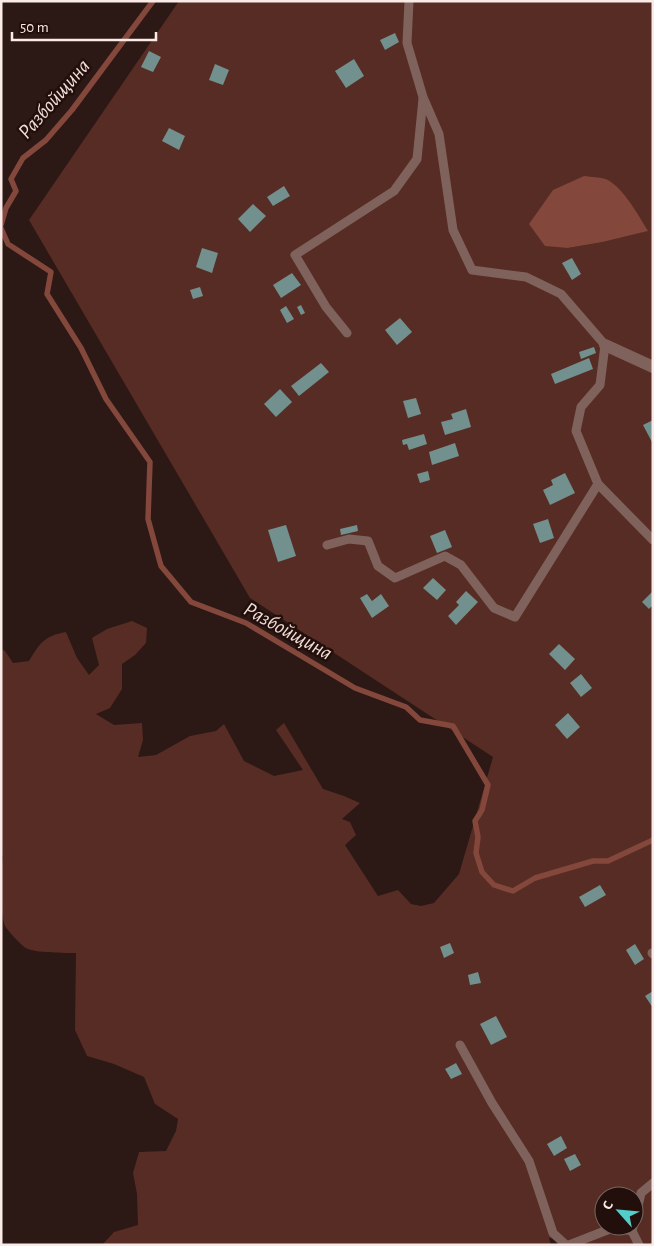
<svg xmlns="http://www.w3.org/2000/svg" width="654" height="1246" viewBox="0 0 654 1246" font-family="'Alegreya Sans',sans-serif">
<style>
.green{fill:#572c24;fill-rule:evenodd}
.water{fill:#83473b}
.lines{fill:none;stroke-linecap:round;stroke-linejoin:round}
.stream{stroke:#83473b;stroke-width:5.5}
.building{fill:#72908e}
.lane{stroke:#7f625c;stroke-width:9}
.street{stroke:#7f625c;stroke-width:12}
.labels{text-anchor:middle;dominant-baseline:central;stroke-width:5;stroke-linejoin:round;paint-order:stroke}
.water-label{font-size:21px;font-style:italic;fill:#f2ded9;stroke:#220f0b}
</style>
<rect width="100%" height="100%" fill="#2c1814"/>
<!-- green -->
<path class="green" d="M179,1H653V1245H589L549,1238L551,1245H102L114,1232L138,1225L137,1194L133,1173L139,1152L166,1151L176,1131L178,1119L155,1104L144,1077L114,1064L87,1056L75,1030L76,953C66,953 34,953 26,948C22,946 7,930 5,926C0,914 1,869 3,856L1,854V649L5,651L13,663L29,661C40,643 44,636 66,632L77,658L89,675L99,665L92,638L107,629L132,621L147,628L146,643L135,655L122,664V689L110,708L96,714L114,725L142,723L143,740L138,757L156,755L190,736L216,731L224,724L244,761L274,776L303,770L276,730L284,723L323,789L344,796L360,803L342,819L350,822L356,835L345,845L378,896L398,890L411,904L421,906L434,903L459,874L493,757L250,598L29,220ZM608,180C624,195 637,211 647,231L603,242L568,248ZM604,1196H634V1226H604Z"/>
<!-- water -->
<path class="water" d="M584,176C591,177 602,177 608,180C624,189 639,216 648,231L603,242L568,248L545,246L529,224L553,190Z"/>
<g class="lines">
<!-- stream -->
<g class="stream">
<path d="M1,225L6,208L16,191L11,179L23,158L46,140L72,110L153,1"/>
<path d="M1,228L8,244L51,272L47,294L81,348L106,399L150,462L148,519L161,566L191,602L246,623L355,688L406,707L420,720L453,726L488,785L482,810L475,821L478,837L476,853L482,872L494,885L513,891L535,878L593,861H608L653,840"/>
</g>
</g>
<!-- building -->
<g class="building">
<path d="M395,33L399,42L385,50L380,40Z"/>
<path d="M149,51L161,57L153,72L141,67Z"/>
<path d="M354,59L364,76L346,88L335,71Z"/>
<path d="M215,64L229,70L223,85L209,80Z"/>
<path d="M169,128L185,136L179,150L162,141Z"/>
<path d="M284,186L290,196L273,206L267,197Z"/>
<path d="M253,204L266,216L250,232L238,219Z"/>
<path d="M202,248L218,253L212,273L196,267Z"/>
<path d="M572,258L581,274L572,280L562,263Z"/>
<path d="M292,273L301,285L281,298L273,285Z"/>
<path d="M200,287L203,296L193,299L190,290Z"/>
<path d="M301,305L305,313L301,315L297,307Z"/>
<path d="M286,306L294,319L287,323L280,310Z"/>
<path d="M400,318L412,332L397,345L385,330Z"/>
<path d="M594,347L596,353L581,359L579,352Z"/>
<path d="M589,358L593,369L555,384L551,374Z"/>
<path d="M321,363L329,372L299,396L291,386Z"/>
<path d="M280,389L292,402L276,417L264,404Z"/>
<path d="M416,398L421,414L408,418L403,401Z"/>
<path d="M466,409L471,427L445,435L441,422L453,419L451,414Z"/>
<path d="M653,420V444L643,425Z"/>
<path d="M424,434L427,444L409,450L407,444L403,445L402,440Z"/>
<path d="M455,443L459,456L432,465L429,452Z"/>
<path d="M428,471L430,480L420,483L417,474Z"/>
<path d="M565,473L575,493L550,505L543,490L553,485L551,480Z"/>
<path d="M548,519L554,538L540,543L533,524Z"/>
<path d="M286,525L296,556L278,562L268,530Z"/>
<path d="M357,525L358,531L341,535L340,529Z"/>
<path d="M445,530L452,547L437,553L430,536Z"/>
<path d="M433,578L446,590L437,600L423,588Z"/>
<path d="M466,591L478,602L456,625L448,616L459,605L456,602Z"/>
<path d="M653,591V605L649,609L642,602Z"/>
<path d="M367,594L372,601L381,594L389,606L372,618L360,598Z"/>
<path d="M559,644L575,659L565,670L549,654Z"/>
<path d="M581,674L592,688L581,697L570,683Z"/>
<path d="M568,713L580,727L567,739L555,725Z"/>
<path d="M600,885L606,895L585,907L579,897Z"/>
<path d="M450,943L454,953L444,958L440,947Z"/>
<path d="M635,944L644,959L635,965L626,950Z"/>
<path d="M478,972L481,983L470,985L468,975Z"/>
<path d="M653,991V1008L645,996Z"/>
<path d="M496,1016L507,1037L491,1045L480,1024Z"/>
<path d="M456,1063L462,1074L451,1079L445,1069Z"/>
<path d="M561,1136L567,1148L554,1156L547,1144Z"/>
<path d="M575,1154L581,1165L570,1171L564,1159Z"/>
</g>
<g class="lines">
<!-- lane -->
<g class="lane">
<path d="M409,1L407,43L423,97L439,134L453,230L472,270L526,277L561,294L605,345L600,385L581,407L576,431L598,484L653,540"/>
<path d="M347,333L326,307L295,255L394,191L417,159L423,99"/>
<path d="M327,545L349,539L368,541L378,566L395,578L445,556L461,565L494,608L515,617L598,484"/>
<path d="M652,953L653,954"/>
<path d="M460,1045L492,1103L529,1161L553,1233L566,1245"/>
<path d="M634,1224L641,1193L653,1183"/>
<path d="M633,1227L632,1231L639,1245"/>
<path d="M569,1245L615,1227L632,1231"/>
</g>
<!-- street -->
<path class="street" d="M605,345L653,367"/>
</g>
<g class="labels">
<!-- water labels -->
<g class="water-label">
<text transform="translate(54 99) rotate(-49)">Разбойщина</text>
<text transform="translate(288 631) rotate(29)">Разбойщина</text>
</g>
</g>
<!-- border -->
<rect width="654" height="1246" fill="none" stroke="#faebe8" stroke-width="5"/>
<!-- north arrow -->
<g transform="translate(619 1211) rotate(297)"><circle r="24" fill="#220f0b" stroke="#786763"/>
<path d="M0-4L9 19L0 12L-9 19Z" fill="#53cdca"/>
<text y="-8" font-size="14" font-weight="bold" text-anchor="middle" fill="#faebe8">С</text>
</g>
<!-- scale -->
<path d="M12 32v8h144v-8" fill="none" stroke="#faebe8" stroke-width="2.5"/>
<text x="20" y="32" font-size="15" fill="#faebe8" stroke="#220f0b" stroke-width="4" paint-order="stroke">50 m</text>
</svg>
